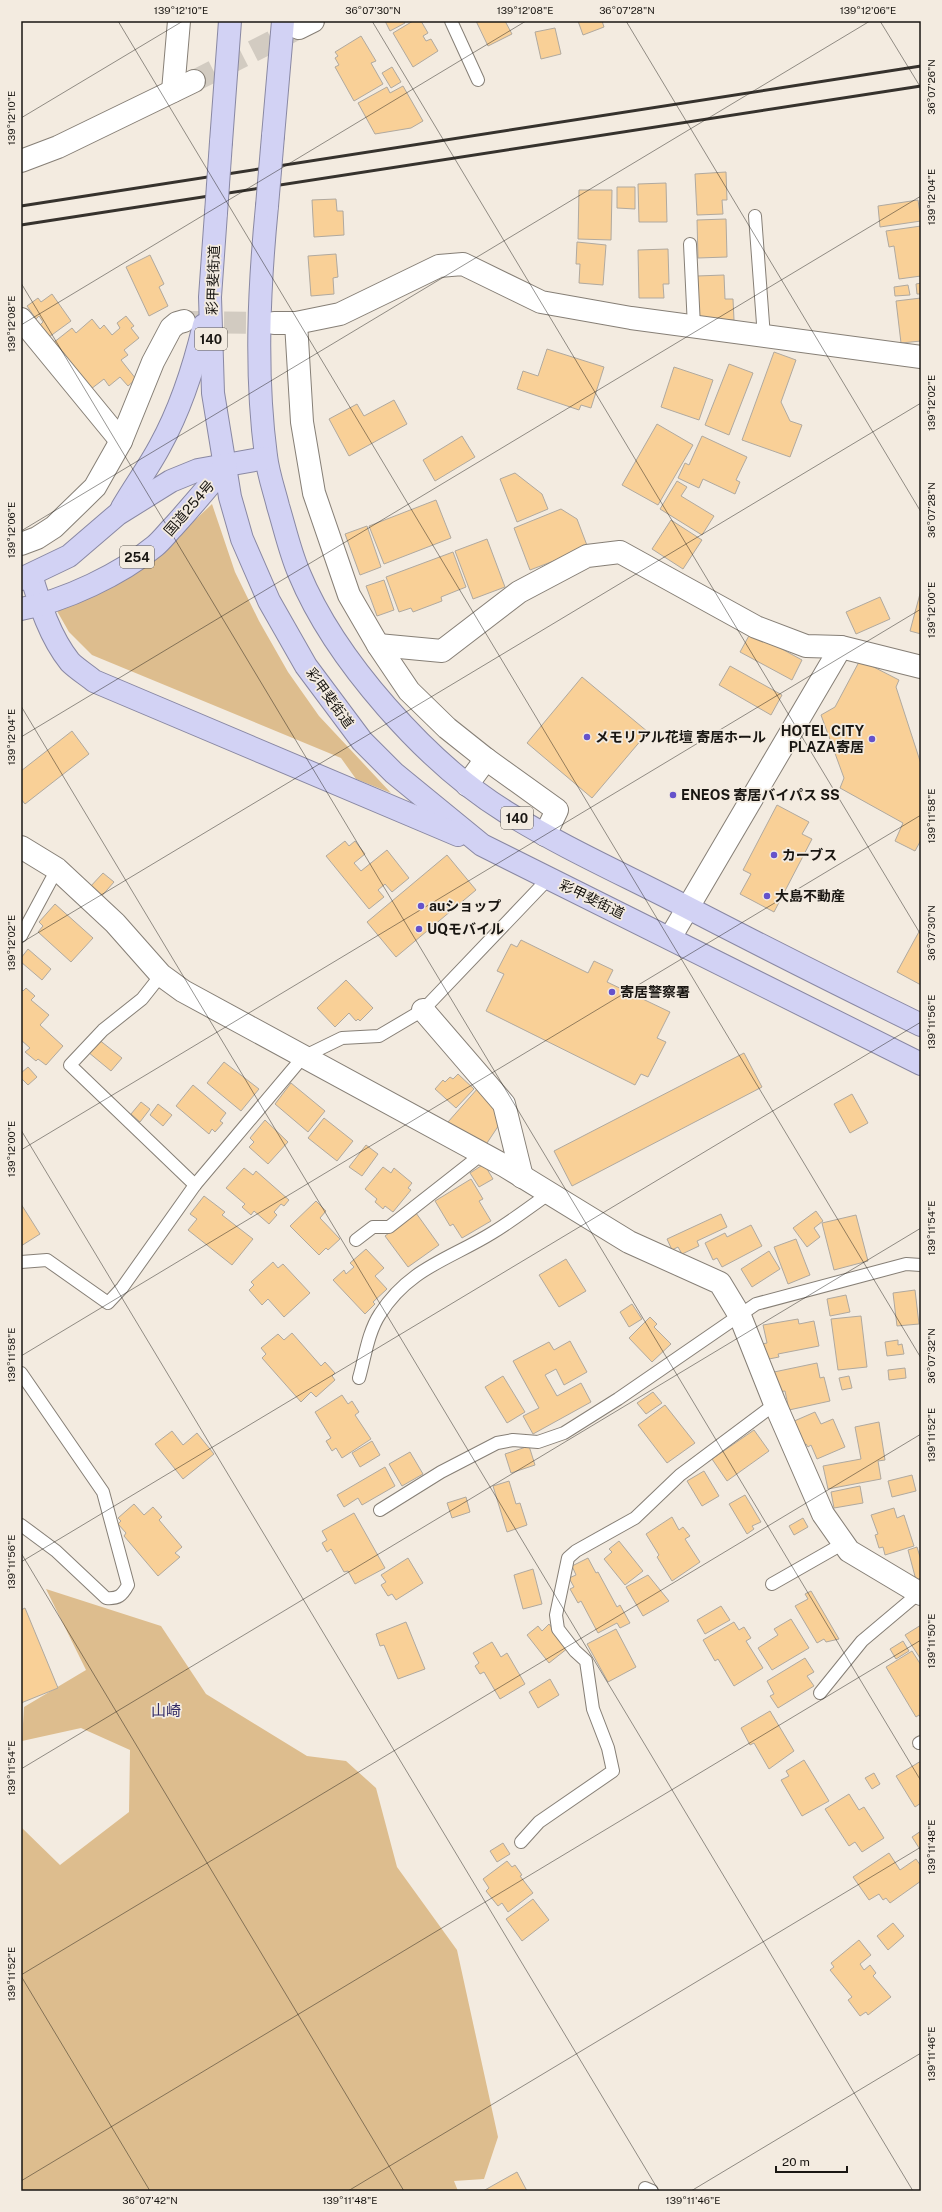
<svg xmlns="http://www.w3.org/2000/svg" width="942" height="2212" viewBox="0 0 942 2212" font-family="'Public Sans','Noto Sans JP',sans-serif">
<style>
.green{fill:#ddbd8e}
.building{fill:#f9d097;stroke:#b0a99f}
.lines{fill:none;stroke-linecap:round;stroke-linejoin:round}
.minor-tunnel{stroke:#d2cbc1;stroke-width:22;stroke-dasharray:22 11;stroke-linecap:butt}
.service-casing{stroke:#867f76;stroke-width:14}
.minor-casing{stroke:#867f76;stroke-width:24}
.trunk-casing{stroke:#8988a3;stroke-width:24}
.service{stroke:#fff;stroke-width:12}
.minor{stroke:#fff;stroke-width:22}
.trunk{stroke:#d2d2f4;stroke-width:22}
.rail{stroke:#36322d;stroke-width:3}
.trunk-bridge-casing{stroke:#8988a3;stroke-width:24;stroke-linecap:butt}
.trunk-bridge{stroke:#d2d2f4;stroke-width:22}
.ticks{fill:none;stroke:#191612;stroke-width:1;stroke-opacity:0.45}
.poi-dot{fill:#6552cb;stroke:#f3ebe0;stroke-width:1.5}
.labels{text-anchor:middle;dominant-baseline:central;stroke-width:3.5;stroke-linejoin:round;paint-order:stroke}
.shield{fill:#f3ebe0;stroke:#5a5650;stroke-width:1}
.shield-label{font-size:13px;font-weight:bold;fill:#191612}
.street-label{font-size:14px;fill:#191612;stroke:#f3ebe0}
.poi-label{font-size:14px;font-weight:bold;fill:#191612;stroke:#f3ebe0;text-anchor:start}
.neighbourhood-label{font-size:15px;fill:#322a65;stroke:#f3ebe0}
.neatline{fill:none;stroke:#191612;stroke-width:1.5}
.ticks-label{font-size:10px;text-anchor:middle;fill:#191612}
</style>
<rect width="100%" height="100%" fill="#f3ebe0"/>
<!-- green -->
<g class="green">
<path d="M212,504L235,572L259,621L288,672L319,716L391,793L356,779L341,758L92,655L69,632L57,611L160,553Z"/>
<path d="M46,1589L161,1626L206,1694L307,1756L346,1761L376,1788L397,1867L457,1950L498,2137L484,2179L454,2181L458,2191H21V1827L60,1865L129,1812L130,1750L81,1728L22,1741L24,1707L86,1670Z"/>
</g>
<!-- building -->
<g class="building">
<path d="M385,21H404L405,23L390,31Z"/>
<path d="M413,21H421L428,33L423,36L426,41L431,39L438,51L413,67L393,33Z"/>
<path d="M476,21H505L512,34L488,46Z"/>
<path d="M578,21H602L604,27L583,35Z"/>
<path d="M555,28L561,54L541,59L535,32Z"/>
<path d="M361,36L376,61L371,63L383,84L354,101L335,67L339,65L335,58L338,56L335,52Z"/>
<path d="M392,67L401,82L391,88L382,73Z"/>
<path d="M403,86L423,121L411,128L375,134L358,103L387,87L390,93Z"/>
<path d="M726,172L727,200H722L723,214L697,215L695,174Z"/>
<path d="M666,183L667,222H639L638,184Z"/>
<path d="M617,187H635V209L617,208Z"/>
<path d="M579,190H612L611,240L578,239Z"/>
<path d="M336,199L337,211H343L344,235L314,237L312,200Z"/>
<path d="M918,200L921,221L880,227L878,206Z"/>
<path d="M726,219L727,257L698,258L697,220Z"/>
<path d="M921,226V276L899,279L894,246L889,247L886,231Z"/>
<path d="M577,242L606,245L603,285L579,283L580,264H576Z"/>
<path d="M668,249L669,284H663L664,298H639L638,250Z"/>
<path d="M336,254L338,277L333,278L334,294L311,296L308,256Z"/>
<path d="M150,255L164,284L159,287L168,306L149,316L126,267Z"/>
<path d="M724,275L725,299H733L734,320H698L697,276Z"/>
<path d="M921,283V294H917L916,284Z"/>
<path d="M908,285L910,295L895,296L894,287Z"/>
<path d="M52,294L71,321L49,337L40,325L43,322L39,316L36,319L27,306L38,298L41,302Z"/>
<path d="M921,298V341L901,343L896,301Z"/>
<path d="M126,316L134,326L131,328L139,338L124,350L128,355L121,360L136,379L128,386L120,377L109,386L104,379L91,389L53,343L72,328L76,333L92,319L100,329L104,325L112,335L120,328L117,323Z"/>
<path d="M547,349L604,367L591,408L581,405L579,410L517,389L523,371L538,376Z"/>
<path d="M774,352L796,360L781,402L790,421L802,425L790,457L742,440Z"/>
<path d="M729,364L753,373L729,435L705,425Z"/>
<path d="M674,367L713,380L699,420L661,407Z"/>
<path d="M394,400L407,424L349,456L329,419L357,404L364,416Z"/>
<path d="M657,424L693,445L658,505L622,485Z"/>
<path d="M462,436L475,457L435,481L423,460Z"/>
<path d="M702,436L747,457L736,480L740,482L735,494L703,479L699,488L678,478L685,463L689,465Z"/>
<path d="M515,473L542,494L548,509L517,522L500,479Z"/>
<path d="M677,481L687,487L681,496L714,516L702,535L660,509Z"/>
<path d="M436,500L451,538L384,564L369,526Z"/>
<path d="M561,509L577,519L588,548L530,570L514,528Z"/>
<path d="M671,520L702,540L683,569L652,549Z"/>
<path d="M367,526L381,567L360,575L345,534Z"/>
<path d="M487,539L505,587L473,599L455,551Z"/>
<path d="M453,552L466,587L441,597L442,601L413,612L411,608L399,612L386,577Z"/>
<path d="M384,580L394,610L377,616L366,586Z"/>
<path d="M921,590V634L910,631Z"/>
<path d="M880,597L890,619L856,634L846,612Z"/>
<path d="M751,632L802,660L792,680L740,652Z"/>
<path d="M860,660L899,680L896,687L921,764V840L915,851L895,841L903,823L840,788L844,778L821,715L835,707Z"/>
<path d="M730,666L782,695L771,715L719,685Z"/>
<path d="M582,677L648,732L592,798L527,743Z"/>
<path d="M72,731L89,754L25,804L21,799V771Z"/>
<path d="M777,805L809,822L802,834L812,839L774,912L740,894L751,874L743,870Z"/>
<path d="M345,841L349,846L355,841L365,854L354,863L361,871L387,850L409,878L392,892L385,884L378,890L384,897L369,909L326,856Z"/>
<path d="M447,855L476,890L396,957L367,922Z"/>
<path d="M103,873L114,882L100,898L89,888Z"/>
<path d="M55,904L93,938L71,962L38,932L43,926L39,922Z"/>
<path d="M921,928V985L897,972Z"/>
<path d="M521,940L588,973L594,961L613,970L607,982L670,1012L657,1038L666,1042L648,1077L641,1074L635,1085L486,1011L504,974L497,971L511,944L517,947Z"/>
<path d="M28,949L51,969L42,980L21,962V958Z"/>
<path d="M346,980L373,1008L360,1021L358,1019L356,1021L349,1013L335,1027L317,1008Z"/>
<path d="M26,988L35,996L31,1000L49,1015L40,1025L63,1046L46,1065L38,1059L36,1061L25,1052L30,1048L21,1040V989L23,991Z"/>
<path d="M98,1039L122,1058L111,1071L88,1052Z"/>
<path d="M744,1053L762,1087L572,1186L554,1151Z"/>
<path d="M224,1062L259,1089L241,1111L207,1083Z"/>
<path d="M28,1067L37,1077L28,1085L21,1078V1073Z"/>
<path d="M458,1074L474,1089L456,1108L435,1089L443,1080L445,1082L450,1077L453,1079Z"/>
<path d="M291,1083L325,1111L308,1132L275,1104Z"/>
<path d="M193,1085L226,1113L220,1121L223,1123L215,1132L212,1129L209,1134L176,1106Z"/>
<path d="M478,1088L497,1107L499,1125L485,1146L448,1122Z"/>
<path d="M852,1094L868,1123L850,1133L834,1104Z"/>
<path d="M141,1102L150,1109L140,1122L131,1114Z"/>
<path d="M158,1104L172,1115L163,1126L150,1115Z"/>
<path d="M324,1118L353,1141L337,1161L308,1138Z"/>
<path d="M265,1120L288,1142L268,1164L249,1147L254,1142L250,1138Z"/>
<path d="M366,1145L378,1154L362,1176L349,1167Z"/>
<path d="M484,1164L493,1179L479,1187L470,1173Z"/>
<path d="M383,1167L391,1173L394,1168L412,1183L408,1188L411,1190L393,1212L385,1206L383,1209L375,1202L377,1199L365,1189Z"/>
<path d="M244,1168L253,1175L256,1171L289,1200L284,1206L281,1204L274,1212L277,1215L269,1224L254,1211L251,1215L242,1207L245,1204L226,1188Z"/>
<path d="M471,1179L483,1199L479,1201L491,1221L462,1238L453,1224L450,1226L435,1201Z"/>
<path d="M204,1196L225,1212L222,1215L253,1239L232,1265L188,1230L197,1219L190,1214Z"/>
<path d="M316,1201L326,1211L320,1218L340,1239L328,1250L326,1248L319,1255L290,1226Z"/>
<path d="M21,1204L40,1234L21,1246Z"/>
<path d="M816,1211L823,1221L814,1228L820,1237L807,1247L793,1228Z"/>
<path d="M416,1213L439,1245L408,1267L385,1236Z"/>
<path d="M721,1214L727,1227L697,1241L699,1246L682,1254L678,1247L672,1250L667,1239Z"/>
<path d="M856,1215L868,1261L834,1270L822,1223Z"/>
<path d="M751,1225L762,1246L722,1267L717,1258L713,1260L705,1243L725,1233L727,1237Z"/>
<path d="M796,1239L810,1275L788,1284L774,1247Z"/>
<path d="M366,1249L384,1268L375,1276L387,1289L373,1302L375,1304L365,1314L333,1280L344,1270L346,1274L354,1267L350,1263Z"/>
<path d="M769,1251L780,1269L752,1287L741,1269Z"/>
<path d="M566,1259L586,1291L559,1307L539,1275Z"/>
<path d="M273,1262L278,1268L283,1264L310,1293L284,1317L268,1299L262,1305L249,1290L254,1285L251,1282Z"/>
<path d="M915,1290L919,1324L897,1326L893,1293Z"/>
<path d="M846,1295L850,1312L830,1316L827,1299Z"/>
<path d="M632,1304L642,1319L629,1327L620,1312Z"/>
<path d="M861,1316L867,1367L838,1370L831,1319Z"/>
<path d="M650,1317L657,1324L654,1327L671,1344L652,1362L629,1338Z"/>
<path d="M798,1319L799,1324L814,1321L819,1346L778,1354L779,1357L764,1360L762,1344L767,1343L763,1325Z"/>
<path d="M292,1333L321,1366L325,1362L335,1373L332,1376L335,1380L316,1397L311,1392L301,1402L262,1358L266,1354L261,1348L278,1334L284,1340Z"/>
<path d="M898,1340V1345L902,1344L904,1354L887,1356L885,1342Z"/>
<path d="M570,1341L587,1372L564,1385L556,1369L545,1375L557,1396L581,1383L591,1402L533,1434L523,1416L539,1408L513,1361L549,1342L554,1350Z"/>
<path d="M817,1363L820,1378L824,1377L830,1401L789,1410L785,1391L779,1392L774,1372Z"/>
<path d="M905,1368L906,1378L889,1380L888,1370Z"/>
<path d="M503,1376L525,1412L507,1423L485,1387Z"/>
<path d="M849,1376L852,1388L842,1390L839,1378Z"/>
<path d="M653,1392L662,1403L646,1414L637,1403Z"/>
<path d="M342,1395L348,1404L352,1401L359,1412L355,1415L371,1439L342,1458L336,1448L332,1451L326,1441L331,1438L315,1412Z"/>
<path d="M665,1405L695,1443L667,1463L638,1425Z"/>
<path d="M815,1412L821,1424L833,1419L845,1447L817,1459L811,1445L808,1447L806,1444L802,1446L792,1422Z"/>
<path d="M879,1422L885,1460L878,1461L881,1479L828,1489L823,1466L861,1459L855,1427Z"/>
<path d="M754,1430L769,1451L727,1481L712,1459Z"/>
<path d="M172,1431L183,1445L197,1433L214,1454L183,1479L155,1444Z"/>
<path d="M372,1441L380,1455L360,1467L352,1453Z"/>
<path d="M529,1446L535,1465L511,1473L505,1454Z"/>
<path d="M410,1452L423,1474L402,1486L389,1464Z"/>
<path d="M385,1467L395,1486L362,1505L358,1498L344,1507L337,1495Z"/>
<path d="M704,1471L719,1496L702,1506L687,1481Z"/>
<path d="M912,1475L916,1491L892,1497L888,1481Z"/>
<path d="M509,1481L516,1504L520,1503L527,1525L507,1532L493,1486Z"/>
<path d="M860,1486L863,1503L834,1508L831,1492Z"/>
<path d="M745,1495L761,1522L752,1526L754,1529L747,1534L729,1504Z"/>
<path d="M466,1497L470,1512L452,1518L447,1503Z"/>
<path d="M134,1504L144,1515L153,1507L162,1517L159,1520L182,1547L175,1553L180,1557L158,1576L124,1536L126,1533L118,1524L121,1521L118,1518Z"/>
<path d="M894,1508L897,1518L904,1515L914,1546L885,1555L883,1547L879,1548L875,1535L878,1534L871,1515Z"/>
<path d="M354,1513L385,1568L355,1584L348,1571L344,1572L331,1549L327,1552L322,1543L327,1540L322,1531Z"/>
<path d="M672,1517L679,1530L683,1527L690,1536L685,1539L700,1562L672,1581L657,1557L659,1555L646,1534Z"/>
<path d="M803,1518L808,1527L794,1535L789,1526Z"/>
<path d="M619,1541L643,1571L625,1585L604,1559L612,1552L609,1549Z"/>
<path d="M917,1547L921,1560V1578L916,1580L908,1550Z"/>
<path d="M408,1558L423,1583L396,1600L392,1594L388,1596L381,1585L386,1582L381,1575Z"/>
<path d="M588,1558L596,1573L598,1572L617,1607L620,1605L630,1623L620,1628L617,1623L598,1633L581,1601L578,1603L570,1589L574,1587L569,1578L576,1575L572,1566Z"/>
<path d="M533,1569L542,1604L523,1609L514,1575Z"/>
<path d="M648,1575L669,1601L643,1616L626,1587Z"/>
<path d="M811,1591L839,1639L826,1642L824,1639L817,1643L795,1606L808,1599L805,1594Z"/>
<path d="M721,1606L730,1620L705,1634L697,1620Z"/>
<path d="M25,1608L58,1688L21,1703V1610Z"/>
<path d="M791,1619L809,1648L772,1670L758,1648L778,1635L774,1629Z"/>
<path d="M406,1622L425,1669L398,1679L384,1645L380,1646L376,1634Z"/>
<path d="M734,1622L739,1630L744,1627L751,1638L746,1641L763,1668L734,1686L718,1659L715,1661L703,1640Z"/>
<path d="M549,1624L568,1648L549,1663L527,1635L538,1626L542,1631Z"/>
<path d="M921,1625V1657L920,1658L905,1635Z"/>
<path d="M616,1629L636,1667L608,1682L587,1644Z"/>
<path d="M903,1641L909,1651L896,1659L890,1649Z"/>
<path d="M492,1642L501,1657L507,1653L525,1684L500,1699L484,1672L480,1674L475,1666L479,1663L473,1653Z"/>
<path d="M912,1651L921,1665V1718L919,1715L916,1717L886,1667Z"/>
<path d="M805,1658L814,1672L807,1676L814,1686L778,1708L770,1696L774,1694L767,1681Z"/>
<path d="M550,1679L559,1695L538,1708L529,1692Z"/>
<path d="M770,1711L794,1751L769,1769L754,1743L750,1745L741,1728Z"/>
<path d="M804,1760L829,1801L802,1816L781,1780L789,1776L786,1771Z"/>
<path d="M921,1761V1803L915,1807L896,1776Z"/>
<path d="M874,1773L880,1784L872,1789L865,1778Z"/>
<path d="M849,1794L859,1810L864,1807L884,1838L862,1852L855,1842L849,1846L825,1809Z"/>
<path d="M921,1831V1851L912,1837Z"/>
<path d="M503,1843L510,1854L497,1862L490,1851Z"/>
<path d="M889,1853L900,1870L916,1859L921,1866V1881L890,1903L886,1898L883,1900L879,1894L869,1900L853,1877Z"/>
<path d="M507,1861L512,1867L515,1865L522,1875L520,1876L533,1893L508,1912L502,1903L498,1906L486,1891L489,1888L483,1879Z"/>
<path d="M533,1899L549,1920L522,1941L506,1919Z"/>
<path d="M893,1923L904,1936L888,1950L877,1936Z"/>
<path d="M859,1940L871,1955L860,1964L864,1970L870,1965L876,1973L873,1976L891,1997L868,2015L866,2012L860,2016L848,2000L852,1997L830,1970L834,1967L831,1963Z"/>
<path d="M517,2172L527,2191H483Z"/>
</g>
<g class="lines">
<!-- minor-tunnel -->
<g class="minor-tunnel">
<path d="M194,81L297,29"/>
<path d="M191,322L274,323"/>
</g>
<defs>
<g id="service">
<path d="M451,21L478,80"/>
<path d="M755,216L764,337"/>
<path d="M690,244L694,327"/>
<path d="M21,936L57,869"/>
<path d="M161,975L142,999L103,1030L70,1065L195,1185"/>
<path d="M356,1240L373,1227H389L482,1154"/>
<path d="M21,1262L47,1260L108,1303L122,1288L195,1185L303,1057L342,1038L379,1036L423,1010L549,878"/>
<path d="M21,1373L103,1492L128,1585C122,1596 118,1599 106,1598L56,1551L21,1525"/>
<path d="M359,1378C365,1357 368,1332 380,1314C409,1268 450,1259 492,1233C512,1221 531,1206 550,1193"/>
<path d="M380,1510L441,1472L497,1443L513,1440L538,1442L564,1433L618,1399L756,1304L906,1264L921,1265"/>
<path d="M772,1584L844,1543"/>
<path d="M820,1693L862,1641L919,1593"/>
<path d="M919,1743L921,1742"/>
<path d="M521,1842L539,1822L613,1771L608,1748L593,1709L586,1661L575,1651L558,1629L556,1615L568,1558L576,1551L635,1518L680,1475L775,1404"/>
<path d="M645,2188L652,2191"/>
</g>
<g id="minor">
<path d="M299,28L313,21"/>
<path d="M173,91L179,21"/>
<path d="M21,161L58,147L194,81"/>
<path d="M21,319L121,441"/>
<path d="M274,323H296L340,314L439,266L463,264L541,302L631,318L921,357"/>
<path d="M296,323L302,422L314,493L349,595L378,645L409,691L447,728L486,759L557,810L545,835"/>
<path d="M21,544L37,538L54,527L95,487L121,441L153,362L171,328L177,323L184,321"/>
<path d="M378,645L442,651L519,592L587,556L620,552L756,627L806,646L841,647L921,667"/>
<path d="M467,785L486,759"/>
<path d="M21,847L57,869L115,923L161,975L183,991L505,1166L629,1242L720,1283L740,1316L775,1404L823,1514L849,1551L921,1594"/>
<path d="M670,938L841,647"/>
<path d="M423,1010L504,1104L522,1177"/>
</g>
<g id="trunk">
<path d="M273,136L283,21"/>
<path d="M221,142L230,21"/>
<path d="M267,206C259,288 255,373 266,456C268,473 274,490 278,506C285,529 290,552 299,573C335,660 427,763 506,812C559,845 616,871 671,899C754,942 837,984 921,1025"/>
<path d="M216,213L210,297L213,393L230,497L242,539L269,601L306,666L362,741L394,773L482,845L921,1064"/>
<path d="M122,508C134,487 149,467 160,446C181,408 194,367 204,325"/>
<path d="M31,575C40,605 50,637 70,662C77,669 87,675 94,681L458,835"/>
<path d="M21,579L69,556L118,514L171,481L198,470L266,458"/>
<path d="M21,609C65,601 121,574 155,546C162,540 168,532 174,526C192,506 209,486 226,465"/>
</g>
</defs>
<!-- service casing -->
<use href="#service" class="service-casing"/>
<!-- minor casing -->
<use href="#minor" class="minor-casing"/>
<!-- trunk casing -->
<use href="#trunk" class="trunk-casing"/>
<!-- service -->
<use href="#service" class="service"/>
<!-- minor -->
<use href="#minor" class="minor"/>
<!-- trunk -->
<use href="#trunk" class="trunk"/>
<!-- rail -->
<g class="rail">
<path d="M21,206L921,66"/>
<path d="M21,225L921,86"/>
</g>
<defs>
<g id="trunk-bridge">
<path d="M267,206L273,136"/>
<path d="M216,213L221,142"/>
</g>
</defs>
<!-- trunk-bridge casing -->
<use href="#trunk-bridge" class="trunk-bridge-casing"/>
<!-- trunk-bridge -->
<use href="#trunk-bridge" class="trunk-bridge"/>
</g>
<!-- ticks -->
<path class="ticks" d="M118,21L921,1358M372,21L921,935M626,21L921,512M880,21L921,88M21,118L183,21M21,283L921,1781M21,325L526,21M21,531L870,21M21,706L913,2191M21,737L921,196M21,943L921,403M21,1130L659,2191M21,1150L921,609M21,1356L921,815M21,1553L404,2191M21,1562L921,1022M21,1769L921,1228M21,1975L921,1434M21,1976L150,2191M21,2181L921,1640M348,2191L921,1847M691,2191L921,2053"/>
<!-- markers -->
<g class="poi-dot">
<circle cx="587" cy="737" r="4"/>
<circle cx="872" cy="739" r="4"/>
<circle cx="673" cy="795" r="4"/>
<circle cx="774" cy="855" r="4"/>
<circle cx="767" cy="896" r="4"/>
<circle cx="421" cy="906" r="4"/>
<circle cx="419" cy="929" r="4"/>
<circle cx="612" cy="992" r="4"/>
</g>
<g class="labels">
<!-- shield labels -->
<g class="shield">
<rect x="195" y="328" width="32" height="22" rx="3"/>
<rect x="120" y="546" width="34" height="22" rx="3"/>
<rect x="501" y="807" width="32" height="22" rx="3"/>
</g>
<g class="shield-label">
<text x="211" y="339">140</text>
<text x="137" y="557">254</text>
<text x="517" y="818">140</text>
</g>
<!-- street labels -->
<g class="street-label">
<text transform="translate(213 280) rotate(-88)">彩甲斐街道</text>
<text transform="translate(189 508) rotate(-49)">国道254号</text>
<text transform="translate(330 698) rotate(54)">彩甲斐街道</text>
<text transform="translate(592 899) rotate(26)">彩甲斐街道</text>
</g>
<!-- poi labels -->
<g class="poi-label">
<text x="864" y="731" text-anchor="end">HOTEL CITY<tspan x="864" dy="16">PLAZA寄居</tspan></text>
<text x="595" y="737">メモリアル花壇 寄居ホール</text>
<text x="681" y="795">ENEOS 寄居バイパス SS</text>
<text x="782" y="855">カーブス</text>
<text x="775" y="896">大島不動産</text>
<text x="429" y="906">auショップ</text>
<text x="427" y="929">UQモバイル</text>
<text x="620" y="992">寄居警察署</text>
</g>
<!-- neighbourhood labels -->
<g class="neighbourhood-label">
<text x="166" y="1710">山崎</text>
</g>
</g>
<!-- border -->
<rect width="942" height="2212" fill="none" stroke="#f3ebe0" stroke-width="44"/>
<!-- scale -->
<path d="M776 2166v6h71v-6" fill="none" stroke="#191612" stroke-width="2"/>
<text x="782" y="2166" font-size="12" fill="#191612" stroke="#f3ebe0" stroke-width="3" paint-order="stroke">20 m</text>
<rect x="22" y="22" width="898" height="2168" class="neatline"/>
<g class="ticks-label">
<text x="181" y="14">139°12'10"E</text>
<text x="373" y="14">36°07'30"N</text>
<text x="525" y="14">139°12'08"E</text>
<text x="627" y="14">36°07'28"N</text>
<text x="868" y="14">139°12'06"E</text>
<text transform="translate(931 87) rotate(-90)" y="4">36°07'26"N</text>
<text transform="translate(11 118) rotate(-90)" y="4">139°12'10"E</text>
<text transform="translate(931 197) rotate(-90)" y="4">139°12'04"E</text>
<text transform="translate(11 324) rotate(-90)" y="4">139°12'08"E</text>
<text transform="translate(931 403) rotate(-90)" y="4">139°12'02"E</text>
<text transform="translate(931 510) rotate(-90)" y="4">36°07'28"N</text>
<text transform="translate(11 530) rotate(-90)" y="4">139°12'06"E</text>
<text transform="translate(931 610) rotate(-90)" y="4">139°12'00"E</text>
<text transform="translate(11 737) rotate(-90)" y="4">139°12'04"E</text>
<text transform="translate(931 816) rotate(-90)" y="4">139°11'58"E</text>
<text transform="translate(931 933) rotate(-90)" y="4">36°07'30"N</text>
<text transform="translate(11 943) rotate(-90)" y="4">139°12'02"E</text>
<text transform="translate(931 1022) rotate(-90)" y="4">139°11'56"E</text>
<text transform="translate(11 1149) rotate(-90)" y="4">139°12'00"E</text>
<text transform="translate(931 1228) rotate(-90)" y="4">139°11'54"E</text>
<text transform="translate(11 1355) rotate(-90)" y="4">139°11'58"E</text>
<text transform="translate(931 1356) rotate(-90)" y="4">36°07'32"N</text>
<text transform="translate(931 1435) rotate(-90)" y="4">139°11'52"E</text>
<text transform="translate(11 1562) rotate(-90)" y="4">139°11'56"E</text>
<text transform="translate(931 1641) rotate(-90)" y="4">139°11'50"E</text>
<text transform="translate(11 1768) rotate(-90)" y="4">139°11'54"E</text>
<text transform="translate(931 1847) rotate(-90)" y="4">139°11'48"E</text>
<text transform="translate(11 1974) rotate(-90)" y="4">139°11'52"E</text>
<text transform="translate(931 2054) rotate(-90)" y="4">139°11'46"E</text>
<text x="150" y="2204">36°07'42"N</text>
<text x="350" y="2204">139°11'48"E</text>
<text x="693" y="2204">139°11'46"E</text>
</g>
</svg>
